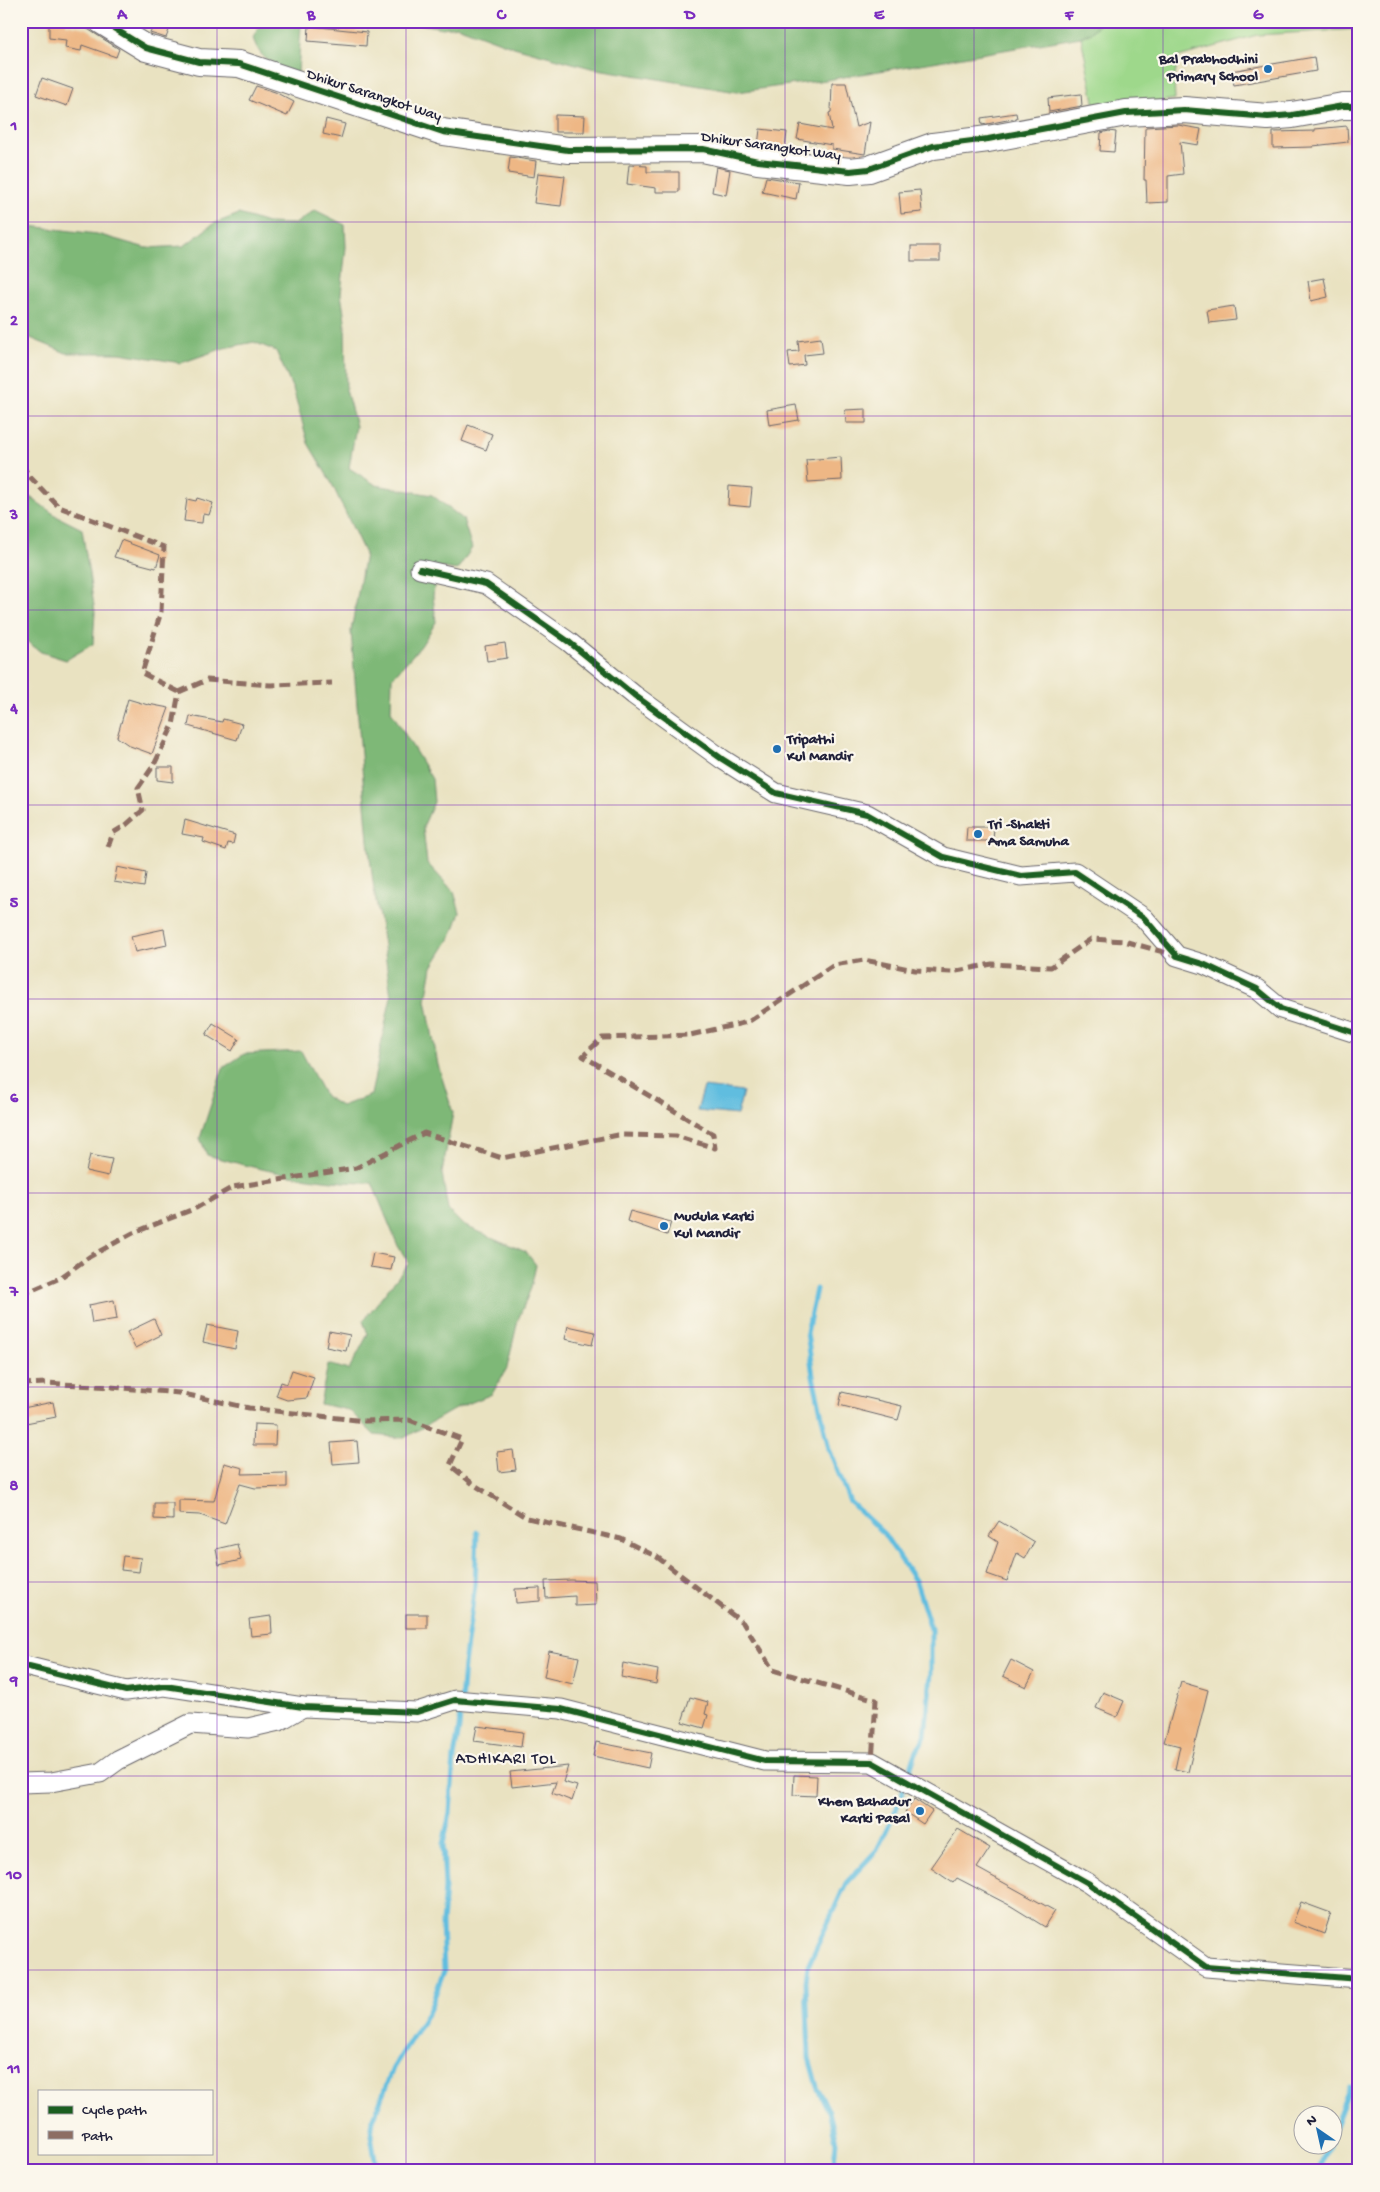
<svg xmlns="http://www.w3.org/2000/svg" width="1380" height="2192" viewBox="0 0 1380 2192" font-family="'Gochi Hand',sans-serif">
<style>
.green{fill:#9ed88b;stroke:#607d63}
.forest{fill:#7eb877;stroke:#506d59}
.water{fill:#61bddf;stroke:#42708d}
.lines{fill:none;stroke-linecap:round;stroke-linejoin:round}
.stream{stroke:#61bddf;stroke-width:5}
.building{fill:#eeb785}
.street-casing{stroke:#68656a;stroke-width:21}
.secondary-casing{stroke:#68656a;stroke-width:28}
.street{stroke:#fff;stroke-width:19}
.secondary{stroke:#fff;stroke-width:26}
.quiet{stroke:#8d6e63;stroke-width:5;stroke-dasharray:10 5;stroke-linecap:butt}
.cycleway-casing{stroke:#fbf7ec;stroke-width:9}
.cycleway{stroke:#1b5e20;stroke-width:6}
.grid{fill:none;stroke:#7b2cbf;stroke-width:1;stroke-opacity:0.55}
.poi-dot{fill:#1f6fb2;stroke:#fbf7ec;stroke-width:2}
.labels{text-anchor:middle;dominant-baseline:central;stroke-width:4.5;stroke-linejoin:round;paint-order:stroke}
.poi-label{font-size:15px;font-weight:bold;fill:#22223b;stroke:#fbf7ec;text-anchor:start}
.street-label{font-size:15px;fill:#22223b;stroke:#fbf7ec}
.neighbourhood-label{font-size:16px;letter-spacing:1px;fill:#22223b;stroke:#fbf7ec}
.neatline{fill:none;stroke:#7b2cbf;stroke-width:2}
.grid-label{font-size:16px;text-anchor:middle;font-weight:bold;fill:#7b2cbf}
</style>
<rect width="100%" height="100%" fill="#fbf7ec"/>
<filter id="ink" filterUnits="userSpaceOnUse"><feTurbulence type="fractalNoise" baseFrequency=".02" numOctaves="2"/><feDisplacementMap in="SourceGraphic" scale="10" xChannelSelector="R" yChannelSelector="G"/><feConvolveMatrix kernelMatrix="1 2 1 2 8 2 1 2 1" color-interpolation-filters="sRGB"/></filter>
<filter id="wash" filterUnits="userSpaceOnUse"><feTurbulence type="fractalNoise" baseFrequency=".0096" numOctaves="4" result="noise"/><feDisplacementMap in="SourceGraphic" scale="20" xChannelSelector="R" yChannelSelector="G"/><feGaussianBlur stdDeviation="1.12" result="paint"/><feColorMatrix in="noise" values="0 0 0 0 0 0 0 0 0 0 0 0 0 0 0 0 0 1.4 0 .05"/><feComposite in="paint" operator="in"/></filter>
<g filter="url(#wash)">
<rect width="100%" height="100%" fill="#e9e2c1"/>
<!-- green -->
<path class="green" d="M1101,21H1359V29L1257,35L1178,57L1174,81L1175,99L1096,111L1081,37L1093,31Z"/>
<!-- forest -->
<g class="forest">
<path d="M258,21H315L301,26L298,74C276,65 261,63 253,38L260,25Z"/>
<path d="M403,21H1101L1093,31L1081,37L826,80L737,92L591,68L514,47L457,26L442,28Z"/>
<path d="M315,210L345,225L346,247L341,294L345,320L346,390L356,426L349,468L376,485L432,495L463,519L472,548L457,570L437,567L433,596L436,622L421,646L392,678L391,711L432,779L434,802L423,827L427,863L454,892L460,912L452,935L432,967L426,1000L438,1065L453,1113L442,1173L448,1210L463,1225L526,1252L536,1265L531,1288L518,1320L507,1368L492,1394L455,1409L404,1438L374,1435L349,1410L320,1404L328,1364L349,1370L368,1334L363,1321L409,1263L398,1246L372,1183C316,1183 261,1170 207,1155L200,1138L223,1068L244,1054L301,1051L325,1096L341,1106L371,1095L391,996L382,933L374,890L368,841L351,631L365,554L331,482L308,443L294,392L276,351L254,342L224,348L181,363L120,353H66L21,334V225L97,234L146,248L184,246L213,224L239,214L267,223L295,224Z"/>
<path d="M30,497L58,517L82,529L95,612L93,644L66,660L41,652L21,637V505Z"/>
</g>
<!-- water -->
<path class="water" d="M704,1087L743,1092L737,1115L697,1111Z"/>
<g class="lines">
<!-- stream -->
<g class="stream">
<path d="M816,1289L807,1333L813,1376L829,1449L850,1502L884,1534L916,1582L931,1629V1674L925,1736L916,1753L896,1810L877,1850L846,1883L808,1966L806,1982L809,2058L817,2087L829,2112L836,2142L833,2171"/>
<path d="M1332,2134L1350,2087"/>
<path d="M377,2171L371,2135L373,2120L393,2068L429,2011L444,1971L442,1923L445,1887L443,1844L450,1813L454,1757L459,1728L464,1665L475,1585L477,1532"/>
<path d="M1319,2171L1329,2144"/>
</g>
</g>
<g id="blocks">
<!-- building -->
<g class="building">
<path d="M49,21H66V24L86,28L119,49L116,57L82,45L81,51L65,48L66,40L49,38Z"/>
<path d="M155,23L169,30L166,38L150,33Z"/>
<path d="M309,26L367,32L366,46L308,41Z"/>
<path d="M1314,57L1316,71L1234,85L1231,71Z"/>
<path d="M42,78L73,89L67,106L36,95Z"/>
<path d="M832,83H846L856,127L870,122L865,154L832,149V145L797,139L800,124L832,130L829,113L831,112Z"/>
<path d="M256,86L275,92L294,102L287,116L249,100Z"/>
<path d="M1081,94L1082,106L1049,112L1048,98Z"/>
<path d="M1016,113L1017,118L982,125L981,118Z"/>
<path d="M555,115L585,116L584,132H555Z"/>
<path d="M326,119L345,124L341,138L323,134Z"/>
<path d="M1178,125L1201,129L1198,145L1180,142L1183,174L1168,176V202L1147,203L1146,180H1144L1145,129L1146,127Z"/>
<path d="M1347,126L1348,142L1313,146V147L1273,148V132L1315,131V129Z"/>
<path d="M760,129L787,132L785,149L758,146Z"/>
<path d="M1109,131L1116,132L1114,152L1100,151L1101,133Z"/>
<path d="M510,157L536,161L534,177L508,173Z"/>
<path d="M629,165L647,166V172H679V192H656V188L627,184Z"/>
<path d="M716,167L730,170L726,195L712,192Z"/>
<path d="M538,173L565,176L561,206L534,203Z"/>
<path d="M766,177L799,182L796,199L762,192Z"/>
<path d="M920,190L922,212L901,214L899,192Z"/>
<rect x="911" y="246" width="29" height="15"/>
<path d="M1324,278L1328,297L1311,301L1308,281Z"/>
<path d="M1234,306L1236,320L1209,323L1207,310Z"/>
<path d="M821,338L823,353L804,355L805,365L790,367L788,352L799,351L798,341Z"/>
<path d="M796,405L799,420L769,425L767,410Z"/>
<path d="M866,409V423H846L845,410Z"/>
<path d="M468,425L492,434L486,450L462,441Z"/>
<path d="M841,457L842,480L808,482L806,460Z"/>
<path d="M729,486L752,488L750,507L728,505Z"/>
<path d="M197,498L213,503L209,515L203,514L202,523L184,521L187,499L196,501Z"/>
<path d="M121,540L160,555L156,568L114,557Z"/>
<path d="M505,643L507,658L487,661L485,646Z"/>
<path d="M128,699L148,705V704L169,708L152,754L130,746L117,737Z"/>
<path d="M190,716L222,722L223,719L242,724L237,740L188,726Z"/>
<path d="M157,767H173V782L157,780Z"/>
<path d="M185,820L235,835L233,844L228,843L226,850L203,842L204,838L182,834Z"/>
<path d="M967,827H994L993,841H966Z"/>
<path d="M117,867L146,873L144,887L114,882Z"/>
<path d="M164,929L167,945L135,952L131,936Z"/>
<path d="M213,1023L239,1039L232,1051L206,1035Z"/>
<path d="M90,1155L112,1159L108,1176L86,1171Z"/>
<path d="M630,1211L671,1222L667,1235L627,1221Z"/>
<path d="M373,1253L394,1257L391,1270L370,1267Z"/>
<path d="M114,1300L117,1319L92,1323L89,1305Z"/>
<path d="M154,1319L161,1335L135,1348L127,1332Z"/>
<path d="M207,1325L238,1331L235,1349L203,1342Z"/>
<path d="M568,1326L595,1332L592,1345L565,1339Z"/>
<path d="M329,1331L350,1335L346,1351L326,1347Z"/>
<path d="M292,1370L314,1377L307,1398L287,1400L276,1396L281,1382L287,1384Z"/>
<path d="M842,1392L902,1406L898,1420L839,1405Z"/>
<path d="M53,1402L56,1417L26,1423L23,1408Z"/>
<path d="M254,1424L276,1425L275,1445H253Z"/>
<path d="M357,1441L359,1462L333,1464L331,1443Z"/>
<path d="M513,1450L516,1470L499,1472L497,1452Z"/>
<path d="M224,1463L243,1468L242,1474L287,1473V1487L255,1488L240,1484L225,1524L200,1515L179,1514V1500L214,1501Z"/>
<path d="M154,1503H173V1520L154,1519Z"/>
<path d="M999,1521L1034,1542L1025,1558L1017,1553L1007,1581L987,1574L998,1542L989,1536Z"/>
<path d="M237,1544L241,1560L219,1565L216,1549Z"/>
<path d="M123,1556L141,1558L139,1572L121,1570Z"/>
<path d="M571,1580L595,1581L596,1605L575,1606V1596L546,1598L545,1581Z"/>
<path d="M540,1588V1601L516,1603L515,1589Z"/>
<rect x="406" y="1614" width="21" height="14"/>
<path d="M271,1616L272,1634L251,1636L249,1619Z"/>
<path d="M549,1651L579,1657L573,1684L544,1677Z"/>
<path d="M1011,1660L1034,1672L1026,1687L1003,1676Z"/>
<path d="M623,1663L658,1670L656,1684L621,1677Z"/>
<path d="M1181,1682L1208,1690L1188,1772L1175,1769L1180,1746L1164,1742Z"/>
<path d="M1103,1692L1124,1701L1117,1717L1096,1708Z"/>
<path d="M690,1697L708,1702L705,1714L708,1715L704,1728L682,1722Z"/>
<path d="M477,1726L523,1732L521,1747L474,1741Z"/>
<path d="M596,1742L651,1753L648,1768L593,1756Z"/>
<path d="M568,1766L563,1782L577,1786L572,1801L552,1793L556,1782L512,1787L510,1772Z"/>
<path d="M794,1775L817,1776L816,1796L793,1795Z"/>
<path d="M914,1799L932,1811L923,1824L905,1812Z"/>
<path d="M958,1829L990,1848L977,1868L1055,1911L1045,1927L1011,1906L957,1878L953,1883L931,1868Z"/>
<path d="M1301,1902L1331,1913L1324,1934L1293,1922Z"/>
</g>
</g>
</g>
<g filter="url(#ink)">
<use href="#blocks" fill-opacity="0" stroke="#68656a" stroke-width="1"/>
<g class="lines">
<defs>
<g id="street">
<path d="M420,569L486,584L569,642L634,695L722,759L776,793L867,814L943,857L1021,876L1075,872L1144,918L1177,956L1203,964L1257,989L1281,1009L1359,1034"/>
<path d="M21,1665L126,1691L165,1686L303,1707L417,1712L455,1700L561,1709L765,1761L872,1762L1088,1883L1206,1967L1359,1979"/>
<path d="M21,1783L51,1782L100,1773L118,1760L190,1724L248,1728L279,1721L303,1707"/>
</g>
<path id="secondary" d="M102,21L146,48L199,62L239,64L443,132L568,150L703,149L758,161L850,171L869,169L933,146L988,139L1126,113L1184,110L1268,117L1292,115L1343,106H1359"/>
</defs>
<!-- street casing -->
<use href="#street" class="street-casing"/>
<!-- secondary casing -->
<use href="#secondary" class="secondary-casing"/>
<!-- street -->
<use href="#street" class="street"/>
<!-- secondary -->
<use href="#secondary" class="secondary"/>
<!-- quiet -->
<g class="quiet">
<path d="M21,464L31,478L59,507L164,547L161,612L142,673L179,692"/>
<path d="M179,692L207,680L271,685L332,683"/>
<path d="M108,847L113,833L126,825L143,810L138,788L154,765L173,725L179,692"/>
<path d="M21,1295L60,1278L89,1257L133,1233L196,1208L233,1187L356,1168L424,1133L502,1158L618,1135L676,1136L715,1148L713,1134L583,1056L602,1038L690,1035L748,1022L834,965L864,960L915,970L952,972L992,964L1051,967L1091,939L1124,941L1174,955"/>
<path d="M21,1384L46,1383L111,1387L179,1393L249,1408L365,1421L409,1420L462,1439L450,1465L473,1484L527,1518L621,1539L657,1557L743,1623L773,1670L876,1700L872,1762"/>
</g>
<defs>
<g id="cycleway">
<path d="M102,21L146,48L199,62L239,64L443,132L568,150L703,149L758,161L850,171L869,169L933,146L988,139L1126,113L1184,110L1268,117L1292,115L1343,106H1359"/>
<path d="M420,569L486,584L569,642L634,695L722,759L776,793L867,814L943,857L1021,876L1075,872L1144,918L1177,956L1203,964L1257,989L1281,1009L1359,1034"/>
<path d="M21,1665L126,1691L165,1686L303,1707L417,1712L455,1700L561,1709L765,1761L872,1762L1088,1883L1206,1967L1359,1979"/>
</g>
</defs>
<!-- cycleway casing -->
<use href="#cycleway" class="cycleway-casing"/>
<!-- cycleway -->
<use href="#cycleway" class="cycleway"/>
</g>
</g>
<!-- grid -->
<path class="grid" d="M217,21V2171M406,21V2171M595,21V2171M785,21V2171M974,21V2171M1163,21V2171M21,222H1359M21,416H1359M21,610H1359M21,805H1359M21,999H1359M21,1193H1359M21,1387H1359M21,1582H1359M21,1776H1359M21,1970H1359"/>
<!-- markers -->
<g class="poi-dot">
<circle cx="1268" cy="69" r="5"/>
<circle cx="777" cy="749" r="5"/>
<circle cx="978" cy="834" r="5"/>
<circle cx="664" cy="1226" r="5"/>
<circle cx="920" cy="1811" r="5"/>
</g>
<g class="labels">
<!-- poi labels -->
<g class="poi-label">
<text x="1258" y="60" text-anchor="end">Bal Prabhodhini<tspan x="1258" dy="17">Primary School</tspan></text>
<text x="787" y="740">Tripathi<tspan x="787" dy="17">Kul Mandir</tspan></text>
<text x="988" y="825">Tri -Shakti<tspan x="988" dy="17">Ama Samuha</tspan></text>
<text x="674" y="1217">Mudula Karki<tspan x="674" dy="17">Kul Mandir</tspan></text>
<text x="910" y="1802" text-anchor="end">Khem Bahadur<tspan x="910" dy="17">Karki Pasal</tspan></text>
</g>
<!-- street labels -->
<g class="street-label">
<text transform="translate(374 96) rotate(18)">Dhikur Sarangkot Way</text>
<text transform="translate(771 147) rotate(8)">Dhikur Sarangkot Way</text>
</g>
<!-- neighbourhood labels -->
<g class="neighbourhood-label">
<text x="506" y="1760">ADHIKARI TOL</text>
</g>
</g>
<!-- margin -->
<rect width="1380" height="2192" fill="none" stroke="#fbf7ec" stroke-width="55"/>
<!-- legend -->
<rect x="38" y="2090" width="175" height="65" fill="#fbf7ec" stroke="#a4a2a5"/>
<rect x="48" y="2106" width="25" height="8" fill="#1b5e20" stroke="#a4a2a5"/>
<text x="82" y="2114" font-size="15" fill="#22223b">Cycle path</text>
<rect x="48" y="2131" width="25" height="8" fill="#8d6e63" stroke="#a4a2a5"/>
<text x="82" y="2140" font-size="15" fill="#22223b">Path</text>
<!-- north arrow -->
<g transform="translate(1318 2130) rotate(326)"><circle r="24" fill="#fbf7ec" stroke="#a4a2a5"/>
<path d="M0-4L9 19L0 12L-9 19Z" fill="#1f6fb2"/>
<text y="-8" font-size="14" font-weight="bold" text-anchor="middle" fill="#22223b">N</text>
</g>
<rect x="28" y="28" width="1324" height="2136" class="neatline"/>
<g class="grid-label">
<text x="122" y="19">A</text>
<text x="311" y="19">B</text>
<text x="501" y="19">C</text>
<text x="690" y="19">D</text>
<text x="879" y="19">E</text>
<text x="1069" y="19">F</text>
<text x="1258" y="19">G</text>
<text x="14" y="130">1</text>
<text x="14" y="325">2</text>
<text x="14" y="519">3</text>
<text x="14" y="713">4</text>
<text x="14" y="907">5</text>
<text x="14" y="1102">6</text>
<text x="14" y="1296">7</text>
<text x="14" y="1490">8</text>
<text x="14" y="1685">9</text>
<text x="14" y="1879">10</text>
<text x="14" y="2073">11</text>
</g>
</svg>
